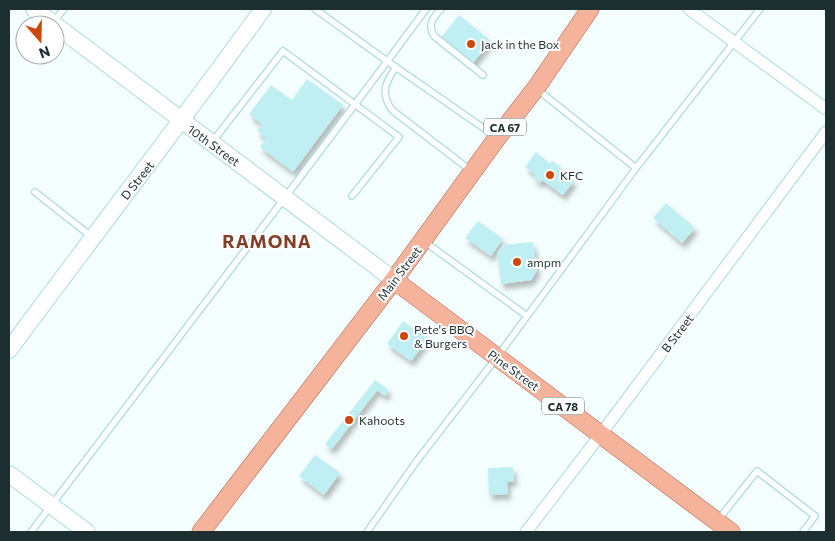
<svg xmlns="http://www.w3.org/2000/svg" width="835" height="541" viewBox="0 0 835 541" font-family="Commissioner,sans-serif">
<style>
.building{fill:#bfeef3;filter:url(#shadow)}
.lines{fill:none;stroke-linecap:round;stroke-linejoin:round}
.lane-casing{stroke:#acdbdf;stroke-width:8}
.street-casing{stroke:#acdbdf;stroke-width:13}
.secondary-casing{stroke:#acdbdf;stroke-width:18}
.primary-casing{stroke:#a4634b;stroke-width:19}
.lane{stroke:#fff;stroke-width:5.5}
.street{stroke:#fff;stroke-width:11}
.secondary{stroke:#fff;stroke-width:16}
.primary{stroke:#f5b39c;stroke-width:18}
.poi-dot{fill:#ce480a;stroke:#fff;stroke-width:2}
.labels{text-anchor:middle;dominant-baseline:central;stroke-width:4;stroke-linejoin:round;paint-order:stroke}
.shield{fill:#fff;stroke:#606d6e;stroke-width:1}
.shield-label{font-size:11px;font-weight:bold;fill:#1c2e30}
.poi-label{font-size:12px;fill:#1c2e30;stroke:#fff;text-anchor:start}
.street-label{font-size:12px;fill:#1c2e30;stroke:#fff}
.district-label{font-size:18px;font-weight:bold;letter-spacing:1px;fill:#833f28;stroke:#fff}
</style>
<defs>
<filter id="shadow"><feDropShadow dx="3" dy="5.5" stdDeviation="2.5" flood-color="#0004"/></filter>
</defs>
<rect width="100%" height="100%" fill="#f4fefe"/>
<!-- building -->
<g class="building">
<path d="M459,15L491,41L472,64L440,39Z"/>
<path d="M307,79L343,105L293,172L260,147L266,138L257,131L262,124L249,114L271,85L292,100Z"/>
<path d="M536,152L550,164L552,161L560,166L558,169L574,181L563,195L542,180L540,183L533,177L535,174L525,167Z"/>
<path d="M666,203L695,228L682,243L653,218Z"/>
<path d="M478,221L503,239L491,256L465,238Z"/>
<path d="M533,242L537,271L531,280L501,284L497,253L503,245Z"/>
<path d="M403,321L428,339L411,361L387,344Z"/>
<path d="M375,380L389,390L385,396L377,390L332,449L325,444Z"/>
<path d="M315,455L340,473L324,495L299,476Z"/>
<path d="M513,467L514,481L507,482L508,494L489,495L488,468Z"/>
</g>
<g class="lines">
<defs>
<g id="lane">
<path d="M315,9L387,61L495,136"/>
<path d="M441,9C433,18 427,24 434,36L483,75"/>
<path d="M54,21L64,9"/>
<path d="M396,67C385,83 380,93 392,110L470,170"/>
<path d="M538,90L636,168"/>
<path d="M213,141L283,51L399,137L352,196"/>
<path d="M35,192L92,237"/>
<path d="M425,242L527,316"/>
<path d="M718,520L757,471L815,516L803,532"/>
<path d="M31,532C163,358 296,185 426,9"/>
<path d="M367,532L416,462L497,357L636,168L760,9"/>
</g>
<g id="street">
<path d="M689,9L826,109"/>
<path d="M526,532L601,434L826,132"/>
</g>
<g id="secondary">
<path d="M34,9L394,280"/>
<path d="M9,350C93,236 180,124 263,9"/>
<path d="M9,474L87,532"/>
</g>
<g id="primary">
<path d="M394,280L731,532"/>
<path d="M201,532L394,280L497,138L536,88L590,9"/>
</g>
</defs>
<!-- lane casing -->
<use href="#lane" class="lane-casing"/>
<!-- street casing -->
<use href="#street" class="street-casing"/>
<!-- secondary casing -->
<use href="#secondary" class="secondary-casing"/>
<!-- primary casing -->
<use href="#primary" class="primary-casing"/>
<!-- lane -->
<use href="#lane" class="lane"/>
<!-- street -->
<use href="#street" class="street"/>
<!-- secondary -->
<use href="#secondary" class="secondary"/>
<!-- primary -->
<use href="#primary" class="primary"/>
</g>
<!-- markers -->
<g class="poi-dot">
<circle cx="471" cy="44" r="5"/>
<circle cx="550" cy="175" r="5"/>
<circle cx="517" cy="262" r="5"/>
<circle cx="404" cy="336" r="5"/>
<circle cx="349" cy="420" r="5"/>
</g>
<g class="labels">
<!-- shield labels -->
<g class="shield">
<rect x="484" y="118.5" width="42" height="17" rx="4"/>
<rect x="542" y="397.5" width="42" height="17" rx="4"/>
</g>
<g class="shield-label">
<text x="505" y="127">CA 67</text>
<text x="563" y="406">CA 78</text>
</g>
<!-- poi labels -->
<g class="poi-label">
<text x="481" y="44">Jack in the Box</text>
<text x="560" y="175">KFC</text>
<text x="527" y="262">ampm</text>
<text x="414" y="329">Pete's BBQ<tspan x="414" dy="14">&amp; Burgers</tspan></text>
<text x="359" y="420">Kahoots</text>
</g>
<!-- street labels -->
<g class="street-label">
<text transform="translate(214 145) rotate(36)">10th Street</text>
<text transform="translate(137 180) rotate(-52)">D Street</text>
<text transform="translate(399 273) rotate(-53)">Main Street</text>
<text transform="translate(677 333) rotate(-53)">B Street</text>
<text transform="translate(514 370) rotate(36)">Pine Street</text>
</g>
<!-- district labels -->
<g class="district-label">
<text x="267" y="241">RAMONA</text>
</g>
</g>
<!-- border -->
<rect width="835" height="541" fill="none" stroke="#1c2e30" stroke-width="20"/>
<!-- north arrow -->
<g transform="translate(40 40) rotate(160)"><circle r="24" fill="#ffffff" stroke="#a4abac"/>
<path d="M0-4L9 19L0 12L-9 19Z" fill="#ce480a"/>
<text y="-8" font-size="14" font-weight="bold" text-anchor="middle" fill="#1c2e30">N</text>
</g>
</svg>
